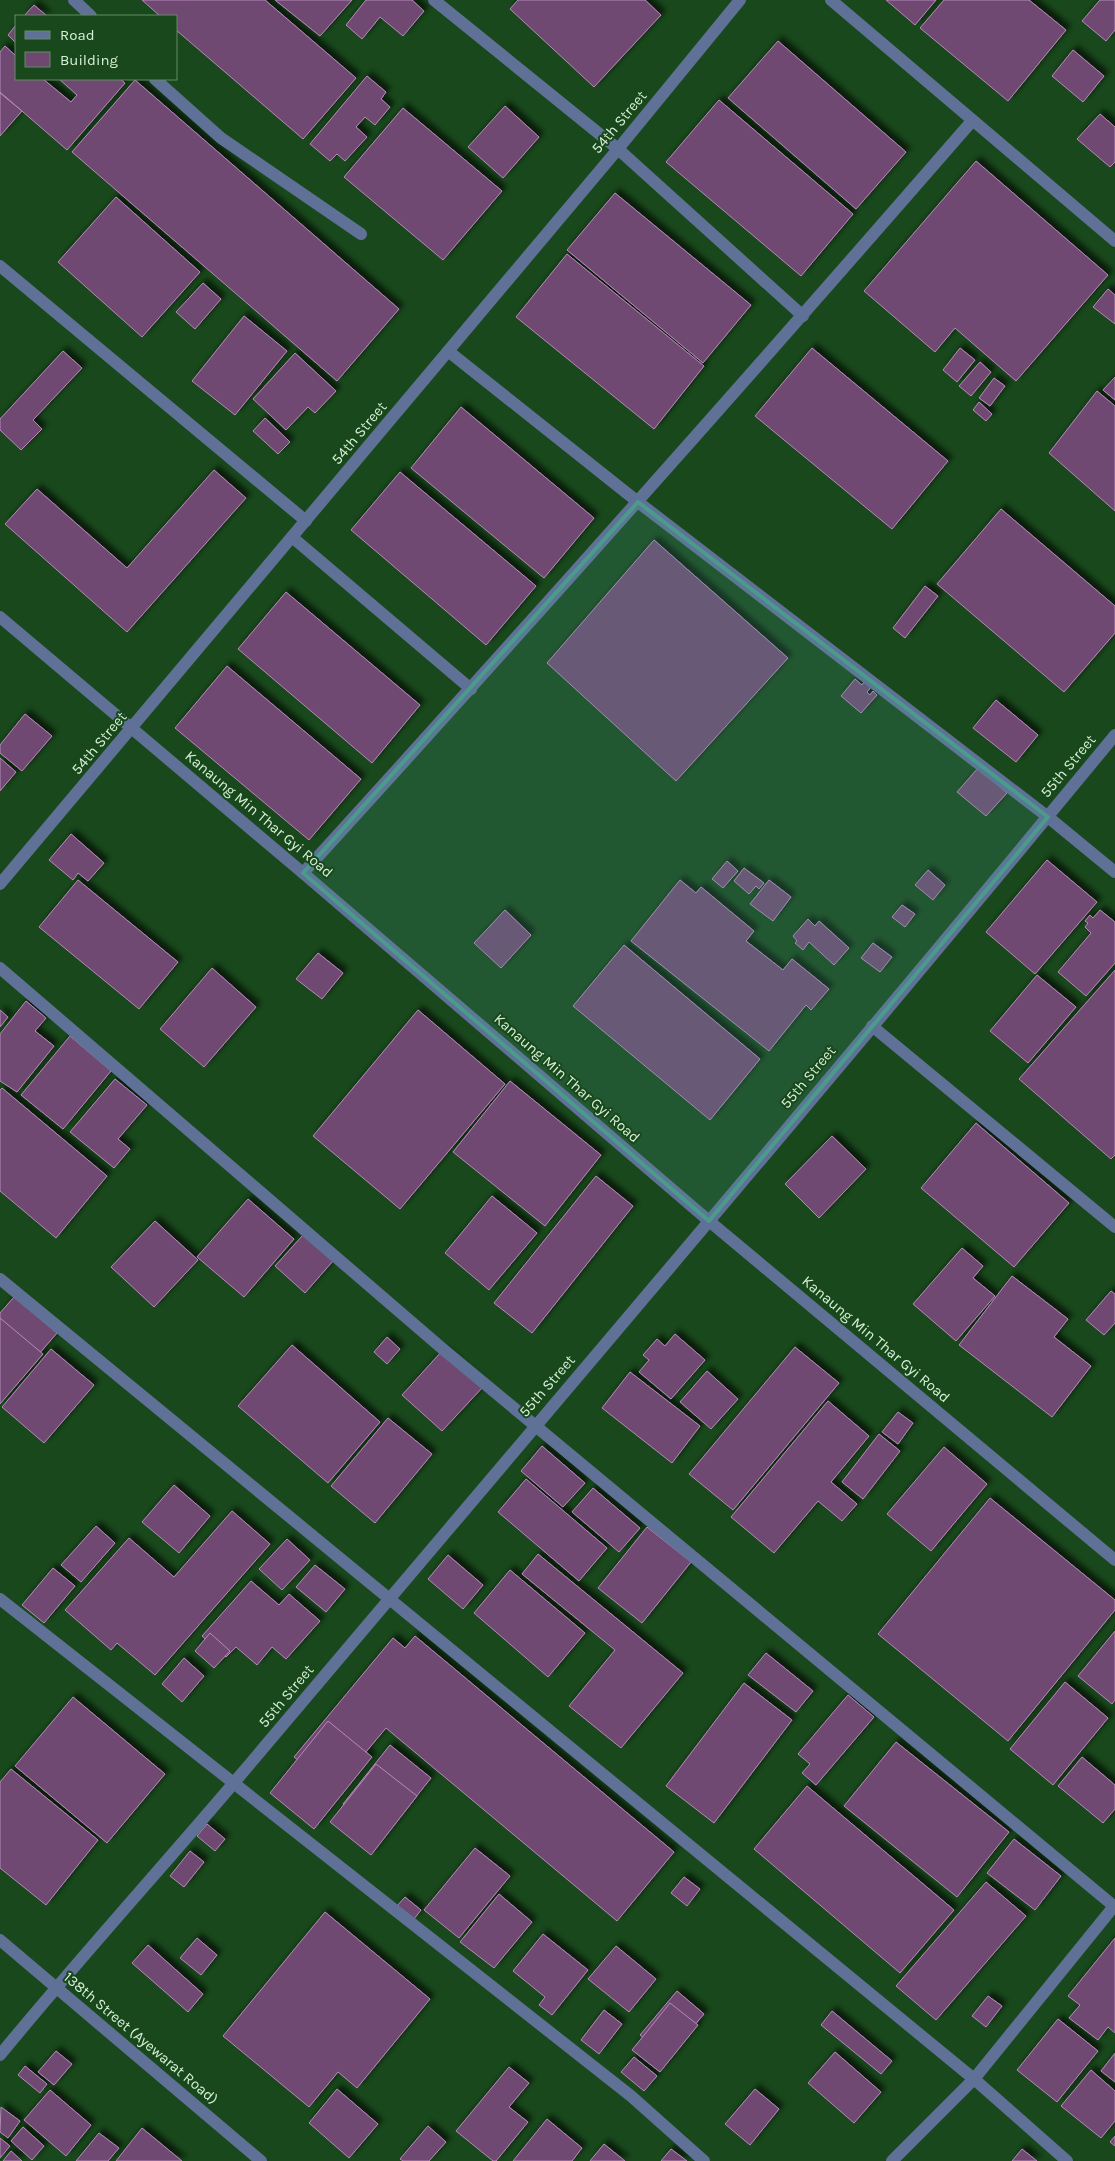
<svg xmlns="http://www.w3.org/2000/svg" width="1115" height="2161" viewBox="0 0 1115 2161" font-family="Karla,sans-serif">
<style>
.building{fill:#6f4872;stroke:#b889bb;filter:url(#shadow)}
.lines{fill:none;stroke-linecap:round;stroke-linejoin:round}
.service{stroke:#5f7197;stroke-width:12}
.minor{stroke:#5f7197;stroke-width:12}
.tertiary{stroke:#5f7197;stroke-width:12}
.marked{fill:#4b9b8d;fill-opacity:0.2;stroke:#4b9b8d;stroke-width:4;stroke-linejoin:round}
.labels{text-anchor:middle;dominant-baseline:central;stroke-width:4;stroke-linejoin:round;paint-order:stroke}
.street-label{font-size:15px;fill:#d6f0d6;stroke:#18481b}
</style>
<defs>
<filter id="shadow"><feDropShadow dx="4.5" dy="-4.5" stdDeviation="2.5" flood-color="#0009"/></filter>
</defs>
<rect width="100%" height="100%" fill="#18481b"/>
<!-- building -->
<g class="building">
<path d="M142,0H265L356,78L303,139L176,30V16H160Z"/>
<path d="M275,0H352L320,36Z"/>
<path d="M366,0H412L424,11L403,36L380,17L362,39L346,25Z"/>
<path d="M518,0H645L661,15L594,87L510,9Z"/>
<path d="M886,0H936L915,25Z"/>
<path d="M944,0H1029L1066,30L1008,101L920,28Z"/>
<path d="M1100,0H1115V30L1106,41L1082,21Z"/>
<path d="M34,5L47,16H24Z"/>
<path d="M16,25V43L8,35Z"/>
<path d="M778,41L906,152L856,209L728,98Z"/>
<path d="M5,46L16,56V79H43L71,102L77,95L59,79H120L125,83L67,150L0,92V52Z"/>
<path d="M1073,50L1104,76L1083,102L1052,76Z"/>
<path d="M367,76L386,92L381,99L390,107L375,125L365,117L356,127L367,137L345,161L337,154L330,161L310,144Z"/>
<path d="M135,80L399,309L337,381L72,152Z"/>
<path d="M0,93L22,111L0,136Z"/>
<path d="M719,100L853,214L801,276L666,162Z"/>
<path d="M505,106L539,137L503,178L468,147Z"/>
<path d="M403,108L502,191L443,260L344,177Z"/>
<path d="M1100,114L1115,127V162L1110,167L1077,139Z"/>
<path d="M976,161L1108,275L1016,381L955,328L935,352L864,291Z"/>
<path d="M615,193L751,305L703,363L567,250Z"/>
<path d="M116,197L200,272L142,337L58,262Z"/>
<path d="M567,254L704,366L654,429L516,317Z"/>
<path d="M203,283L221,299L195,329L176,312Z"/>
<path d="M1108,289L1115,295V324L1093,307Z"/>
<path d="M244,316L287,351L235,415L192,381Z"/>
<path d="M812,348L948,461L892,529L755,416Z"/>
<path d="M960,348L975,360L957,382L943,370Z"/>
<path d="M63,351L82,368L33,420L42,429L21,450L0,430V419Z"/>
<path d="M295,353L336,391L315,413L308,407L286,430L253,399Z"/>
<path d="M980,362L991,372L971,396L959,386Z"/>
<path d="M1115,377V400L1103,390Z"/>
<path d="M994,378L1005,386L990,406L979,398Z"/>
<path d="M1097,391L1115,406V511L1049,453Z"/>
<path d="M979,402L992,414L986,421L973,410Z"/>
<path d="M461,407L594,518L544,578L411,468Z"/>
<path d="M265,418L290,442L278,454L253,431Z"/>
<path d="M214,470L246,498L127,632L5,524L37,489L127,568Z"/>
<path d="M400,472L536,586L486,645L351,530Z"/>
<path d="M1001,509L1115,606V633L1064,692L937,584Z"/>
<path d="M654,540L788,658L676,781L547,663Z"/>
<path d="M925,586L938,596L905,638L893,628Z"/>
<path d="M286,592L420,705L372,763L238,649Z"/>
<path d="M227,666L361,779L309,840L175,728Z"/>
<path d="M855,679L862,685L864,682L871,687L867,692L870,695L873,691L877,695L861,713L841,696Z"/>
<path d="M996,700L1038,735L1016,762L973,728Z"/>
<path d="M25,714L52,736L22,771L0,753V745Z"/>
<path d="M0,758L16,772L0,791Z"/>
<path d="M978,768L1007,793L986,816L957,792Z"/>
<path d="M71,834L104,863L88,881L78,873L73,880L49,860Z"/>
<path d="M1047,860L1097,902L1035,974L986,932Z"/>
<path d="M727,861L738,871L723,888L712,879Z"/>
<path d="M744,868L764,883L759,889L756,886L749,894L734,881Z"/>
<path d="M928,870L945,885L933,900L915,885Z"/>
<path d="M78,880L178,962L139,1009L39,927Z"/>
<path d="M680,880L696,893L701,887L754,931L746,941L783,970L792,959L829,989L811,1010L806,1005L769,1051L631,941Z"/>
<path d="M769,880L791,897L773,921L750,904Z"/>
<path d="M902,905L915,914L905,927L892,917Z"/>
<path d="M505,910L531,935L501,968L474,943Z"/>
<path d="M1100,910L1115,922V963L1086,996L1058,972L1091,933L1085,927L1088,923L1085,921L1090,915L1093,918Z"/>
<path d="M808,919L815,926L819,921L849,948L834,965L809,942L803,950L795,943L797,941L793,936Z"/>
<path d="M873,943L892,957L880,972L861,958Z"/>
<path d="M624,945L760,1059L710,1120L573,1006Z"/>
<path d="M318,953L343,973L322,999L296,979Z"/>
<path d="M212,968L256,1007L204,1067L160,1029Z"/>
<path d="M1115,970V1155L1111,1159L1019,1079Z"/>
<path d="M1037,975L1076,1007L1028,1063L990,1031Z"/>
<path d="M26,1001L46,1018L35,1031L54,1046L17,1092L0,1081V1034Z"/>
<path d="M0,1010L8,1017L0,1027Z"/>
<path d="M418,1010L505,1084L400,1209L313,1136Z"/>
<path d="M70,1036L111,1071L63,1129L21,1095Z"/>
<path d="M115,1079L147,1105L118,1139L130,1149L114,1168L70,1132Z"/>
<path d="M510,1081L601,1155L545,1226L453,1152Z"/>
<path d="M2,1088L107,1176L56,1238L0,1191V1090Z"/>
<path d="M976,1123L1069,1203L1014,1267L921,1188Z"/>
<path d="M832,1136L866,1169L819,1218L785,1184Z"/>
<path d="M596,1176L633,1206L532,1333L494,1303Z"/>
<path d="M492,1196L537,1233L489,1290L445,1253Z"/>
<path d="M248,1199L294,1239L244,1297L197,1257Z"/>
<path d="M155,1221L198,1260L154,1307L111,1267Z"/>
<path d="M303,1235L333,1261L305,1293L275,1266Z"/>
<path d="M962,1248L983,1266L973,1278L995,1296L956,1341L913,1304Z"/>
<path d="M1012,1276L1068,1319L1054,1337L1091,1366L1052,1417L959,1345Z"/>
<path d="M1111,1291L1115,1294V1323L1104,1335L1086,1320Z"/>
<path d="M14,1297L57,1333L13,1384L0,1374V1313Z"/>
<path d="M0,1318L43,1354L0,1404Z"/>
<path d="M675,1334L705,1360L671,1399L639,1372L649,1360L643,1355L657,1339L665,1346Z"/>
<path d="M387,1337L400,1349L387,1364L374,1352Z"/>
<path d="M292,1345L380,1422L328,1483L238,1406Z"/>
<path d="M795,1347L839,1383L733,1510L689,1474Z"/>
<path d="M51,1349L94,1385L44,1443L2,1407Z"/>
<path d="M442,1351L482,1388L442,1431L402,1395Z"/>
<path d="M707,1371L738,1399L711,1429L680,1402Z"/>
<path d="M630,1372L700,1426L672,1463L602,1408Z"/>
<path d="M828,1401L869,1436L831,1482L857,1504L842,1521L818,1501L774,1553L731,1517Z"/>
<path d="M898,1412L913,1423L898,1444L882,1432Z"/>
<path d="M388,1418L432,1454L375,1523L331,1486Z"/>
<path d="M879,1434L900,1451L863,1499L842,1482Z"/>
<path d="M542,1446L585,1483L563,1507L521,1471Z"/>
<path d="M944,1447L987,1484L931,1551L887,1514Z"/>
<path d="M526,1479L607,1548L579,1581L498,1512Z"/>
<path d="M174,1485L210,1516L179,1553L142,1522Z"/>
<path d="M593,1488L640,1528L619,1552L572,1512Z"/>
<path d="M990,1498L1115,1600V1610L1008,1741L878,1634Z"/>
<path d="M232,1511L270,1544L155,1675L117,1643L111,1650L65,1610L129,1538L174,1577Z"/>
<path d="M96,1526L115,1543L81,1582L61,1565Z"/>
<path d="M647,1527L691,1562L642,1623L598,1588Z"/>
<path d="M287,1539L310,1560L282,1590L259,1569Z"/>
<path d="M538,1554L683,1673L621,1748L569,1706L615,1650L522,1574Z"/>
<path d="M448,1555L483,1585L463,1609L428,1579Z"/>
<path d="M315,1565L345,1589L326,1612L296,1587Z"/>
<path d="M53,1568L75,1586L44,1623L22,1605Z"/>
<path d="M510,1570L585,1633L548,1677L474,1613Z"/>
<path d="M251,1581L279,1605L289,1594L320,1621L286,1659L272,1647L257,1665L236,1647L226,1657L202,1636Z"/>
<path d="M1115,1631V1700L1112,1704L1078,1676Z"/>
<path d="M210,1633L230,1651L214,1668L195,1651Z"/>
<path d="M415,1636L674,1852L617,1921L386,1728L334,1790L294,1757L393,1638L405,1648Z"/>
<path d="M766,1653L813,1691L796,1712L748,1675Z"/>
<path d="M184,1658L204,1676L182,1702L162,1684Z"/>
<path d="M1065,1682L1108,1718L1053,1785L1010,1749Z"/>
<path d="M744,1683L792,1720L714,1823L666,1786Z"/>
<path d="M848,1695L874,1717L816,1785L802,1773L810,1764L798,1754Z"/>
<path d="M73,1697L165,1774L107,1843L15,1766Z"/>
<path d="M328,1721L372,1757L314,1829L270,1793Z"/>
<path d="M896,1742L1009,1832L957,1897L844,1806Z"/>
<path d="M390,1745L431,1778L384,1837L343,1804Z"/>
<path d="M1082,1757L1115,1785V1809L1103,1823L1058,1786Z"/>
<path d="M376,1764L417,1796L371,1855L330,1822Z"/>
<path d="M11,1769L98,1840L46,1905L0,1868V1782Z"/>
<path d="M807,1786L954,1910L900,1973L754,1849Z"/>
<path d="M207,1824L225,1839L215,1851L197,1836Z"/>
<path d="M1014,1839L1061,1876L1035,1910L987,1873Z"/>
<path d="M475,1848L510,1876L459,1938L424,1910Z"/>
<path d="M190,1851L204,1862L184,1887L170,1876Z"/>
<path d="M684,1877L700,1889L687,1906L671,1893Z"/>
<path d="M986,1882L1026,1916L936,2020L896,1986Z"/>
<path d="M499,1894L532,1922L494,1968L460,1942Z"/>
<path d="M405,1897L421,1910L414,1919L397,1906Z"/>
<path d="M325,1912L430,1999L357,2088L338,2072L309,2107L223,2036Z"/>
<path d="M543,1934L588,1970L552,2015L539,2005L545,1997L513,1971Z"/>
<path d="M197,1938L217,1955L201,1975L180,1958Z"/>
<path d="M1115,1938V2033L1108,2027L1098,2040L1069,2018L1080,2005L1068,1996Z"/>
<path d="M148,1945L203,1994L188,2012L132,1963Z"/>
<path d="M616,1946L656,1979L629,2012L588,1979Z"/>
<path d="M677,1991L704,2014L667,2058L640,2035Z"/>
<path d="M988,1996L1002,2006L986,2027L972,2016Z"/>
<path d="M670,2003L698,2025L660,2072L632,2050Z"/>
<path d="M604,2010L622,2024L599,2054L581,2040Z"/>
<path d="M832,2011L892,2061L881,2074L821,2025Z"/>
<path d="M1058,2019L1098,2051L1057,2102L1017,2070Z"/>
<path d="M56,2051L72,2064L54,2085L38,2072Z"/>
<path d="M835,2052L881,2092L854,2123L808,2083Z"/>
<path d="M1115,2053V2082L1101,2071Z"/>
<path d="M634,2057L657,2076L644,2091L621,2072Z"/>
<path d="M25,2066L47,2084L40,2093L18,2075Z"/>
<path d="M509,2067L529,2083L509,2107L528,2122L496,2161H493L456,2131Z"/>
<path d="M1091,2070L1115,2091V2121L1101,2138L1061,2106Z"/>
<path d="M337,2089L378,2124L349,2158L309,2123Z"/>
<path d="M755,2089L779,2109L750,2145L725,2124Z"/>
<path d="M50,2090L91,2125L66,2156L24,2120Z"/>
<path d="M1,2107L20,2121L8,2138L0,2132Z"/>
<path d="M547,2119L582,2148L572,2161H513Z"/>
<path d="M428,2126L446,2142L429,2161H403L400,2159Z"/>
<path d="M23,2127L44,2146L32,2160L11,2141Z"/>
<path d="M142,2128L182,2161H116Z"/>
<path d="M99,2133L119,2148L108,2161H76Z"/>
<path d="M1115,2136V2146L1110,2142Z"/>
<path d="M0,2138L10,2146L0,2158Z"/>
<path d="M604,2144L625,2161H590Z"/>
<path d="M671,2149L687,2161H661Z"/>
<path d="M1022,2149L1037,2161H1012Z"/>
<path d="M11,2151L22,2161H3Z"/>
</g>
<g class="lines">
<!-- service -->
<g class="service">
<path d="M74,0L91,16"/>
<path d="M155,79L221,138L361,234"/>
<path d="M448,351L638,502"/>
</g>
<!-- minor -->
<g class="minor">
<path d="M434,0L618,149L803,316"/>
<path d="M831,0L1115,241"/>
<path d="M0,266L306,521"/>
<path d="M638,502L1048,817L1115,872"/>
<path d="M292,537L471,689"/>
<path d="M303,873C529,625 752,374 972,121"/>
<path d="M0,884L618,149L740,0"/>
<path d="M0,968L444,1350L1115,1907"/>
<path d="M872,1026L1115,1227"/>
<path d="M0,1279L974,2079L1067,2161"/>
<path d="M0,1599L631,2096L704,2161"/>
<path d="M0,1940L261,2161"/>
<path d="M0,2055C77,1961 159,1871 238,1778C531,1431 826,1086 1115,735"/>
<path d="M892,2161L974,2079L1115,1905"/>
</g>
<!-- tertiary -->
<path class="tertiary" d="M0,617L303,873L709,1221L1115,1560"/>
</g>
<!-- marked area -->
<path class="marked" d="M638,502L1048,817L709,1221L303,873Z"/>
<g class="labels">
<!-- street labels -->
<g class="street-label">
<text transform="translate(619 122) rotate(-50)">54th Street</text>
<text transform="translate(359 433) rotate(-50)">54th Street</text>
<text transform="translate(99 743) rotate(-50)">54th Street</text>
<text transform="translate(1068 766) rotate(-50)">55th Street</text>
<text transform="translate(259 814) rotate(40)">Kanaung Min Thar Gyi Road</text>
<text transform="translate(808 1077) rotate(-50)">55th Street</text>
<text transform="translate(567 1078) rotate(41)">Kanaung Min Thar Gyi Road</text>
<text transform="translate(876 1339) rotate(40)">Kanaung Min Thar Gyi Road</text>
<text transform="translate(547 1386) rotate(-49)">55th Street</text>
<text transform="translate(286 1696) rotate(-50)">55th Street</text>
<text transform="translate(141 2038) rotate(40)">138th Street (Ayewarat Road)</text>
</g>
</g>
<!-- legend -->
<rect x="15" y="15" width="162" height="65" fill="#18481b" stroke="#648b66"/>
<rect x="25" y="31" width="25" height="8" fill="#5f7197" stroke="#648b66"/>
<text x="60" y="40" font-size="15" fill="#d6f0d6">Road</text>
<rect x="25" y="52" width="25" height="15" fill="#6f4872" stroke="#648b66"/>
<text x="60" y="65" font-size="15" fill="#d6f0d6">Building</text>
</svg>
